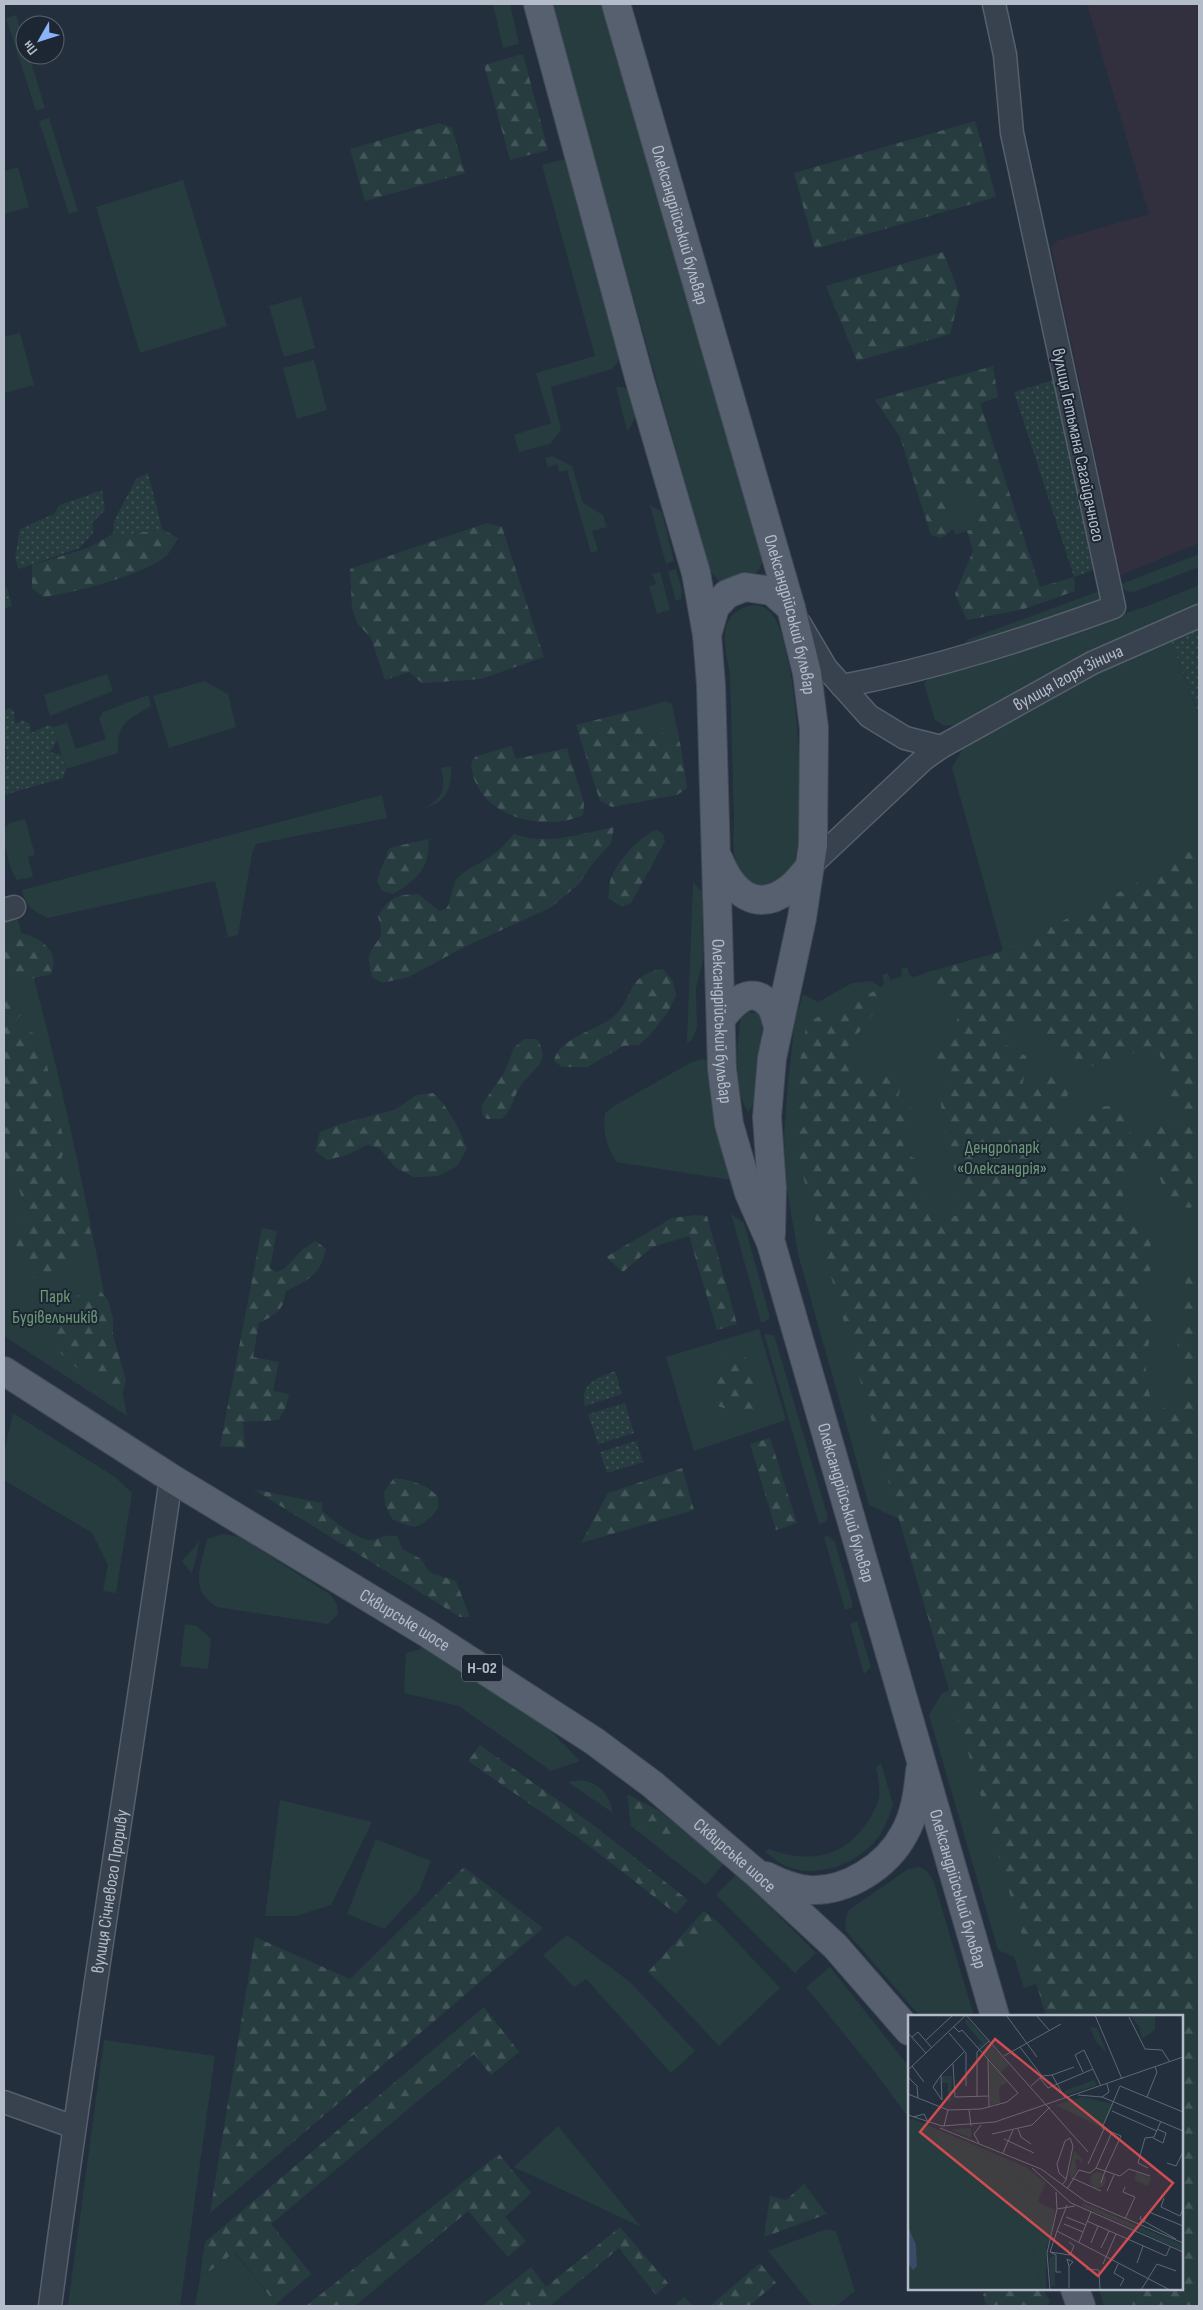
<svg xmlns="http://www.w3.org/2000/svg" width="1203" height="2310" viewBox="0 0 1203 2310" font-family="'Sofia Sans Condensed',sans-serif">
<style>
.medical{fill:#32303f}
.green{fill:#263c3f}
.forest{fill:url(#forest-firs);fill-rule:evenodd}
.garden{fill:url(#garden-dots)}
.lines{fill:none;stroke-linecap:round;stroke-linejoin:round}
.minor-casing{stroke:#565f6c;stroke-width:25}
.major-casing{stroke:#414a57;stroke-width:30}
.minor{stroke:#38414e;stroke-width:22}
.major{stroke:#56606e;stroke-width:28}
.labels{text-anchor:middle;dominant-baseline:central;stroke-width:4;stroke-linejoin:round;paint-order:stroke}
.shield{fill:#1d2633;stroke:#878f9c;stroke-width:1}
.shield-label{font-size:16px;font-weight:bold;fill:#b4bcc9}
.street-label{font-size:18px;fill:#b4bcc9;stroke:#1d2633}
.park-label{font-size:18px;fill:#6b9a76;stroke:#1d2633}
.inset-road{fill:none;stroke:#5e6776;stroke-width:1}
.view{fill:#ce4d50;fill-opacity:0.15;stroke:#ce4d50;stroke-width:2.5}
.inset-edge{fill:none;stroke:#b4bcc9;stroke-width:2.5}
</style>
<defs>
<pattern id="forest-firs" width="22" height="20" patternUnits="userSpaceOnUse" patternTransform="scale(1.25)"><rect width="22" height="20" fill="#263c3f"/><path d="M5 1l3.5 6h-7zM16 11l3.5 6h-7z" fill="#435659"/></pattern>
<pattern id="garden-dots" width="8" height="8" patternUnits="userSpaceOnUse" patternTransform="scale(1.25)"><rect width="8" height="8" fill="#263c3f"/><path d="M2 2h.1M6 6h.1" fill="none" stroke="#435659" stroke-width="1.8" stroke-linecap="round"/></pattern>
</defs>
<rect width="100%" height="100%" fill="#242f3e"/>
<!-- medical -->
<path class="medical" d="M1087,4H1199V543L1120,575L1051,246L1059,240L1149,214Z"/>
<!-- green -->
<g class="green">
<path d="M493,4H510L519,44L503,48Z"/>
<path d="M551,4H607L763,555C764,576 739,583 720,582L710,571Z"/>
<path d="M16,15L25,44V55H29L45,108L36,111L6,18Z"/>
<path d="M49,118L78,211L69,214L39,121Z"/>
<path d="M564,159H569L620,350L618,362L612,369L551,387L561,430L550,444L519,452L514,435L551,423L536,373L595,356L542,165Z"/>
<path d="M18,167L29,207L4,214V171Z"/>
<path d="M183,180L227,326L140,353L96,207Z"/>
<path d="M301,297L315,348L284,357L269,306Z"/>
<path d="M20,333L34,385L4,393V337Z"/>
<path d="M314,360L327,410L297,419L283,368Z"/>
<path d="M616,387H623L630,391C635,407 640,418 627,431Z"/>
<path d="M552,456L572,466L583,503L603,515L607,527L592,531L598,551L591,553L567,470L559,472L557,464L548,467L545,458Z"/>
<path d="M965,479L979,527L955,535L940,487Z"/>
<path d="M650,505L662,512L674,561L666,564Z"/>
<path d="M1199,554V567L1134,592L1125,591L1121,584Z"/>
<path d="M676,569L682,590L681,599L676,601L668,571Z"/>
<path d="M660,572L670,610L657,614L649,586L656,584L652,574Z"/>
<path d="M1199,585V604L1138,630L958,724L944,726L935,720L924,684L931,674L1148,606Z"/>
<path d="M1105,589L1102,600L962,649V645L969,639Z"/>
<path d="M752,605C760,605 766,607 772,614C797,644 809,825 794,863C790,875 779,883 767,886C756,889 744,879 739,870C731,857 734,833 734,818C732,771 732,725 730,678C729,661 720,638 728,622C732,612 743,607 752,605Z"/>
<path d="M1170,638L1199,716V2306H1104L1099,2289H1182V2016H1046L1036,1984L1024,1988L1014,1957L998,1950L929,1715L942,1693L949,1690L899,1519L869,1505L798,1254L787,1190L784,1136L788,1082L795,1020L803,994L818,1002L852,983L872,981L881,988L884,982L882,975L888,973L890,980L902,976L901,969L907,967L909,974L913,977L1003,951L952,768L963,748L1035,703Z"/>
<path d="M107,674L113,691L50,716L44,695Z"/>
<path d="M204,681L228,694L236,727L169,748L153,696Z"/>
<path d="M148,695L151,706C127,721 117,722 118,753L66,769L53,727L67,723L76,749L106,739L99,718L103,712Z"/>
<path d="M666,701L672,704L680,742C666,739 657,727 643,720L639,709Z"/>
<path d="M451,766C453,786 446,803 425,808C443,798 446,788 441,768Z"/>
<path d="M382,795L387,818L256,844L252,854L238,935L228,937L215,881L48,918C31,909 27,909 22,890Z"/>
<path d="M25,819L35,855L28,857L33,877L17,880C8,866 4,845 4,828L10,823Z"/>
<path d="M693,883L702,891L703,961L696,988L697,1028L691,1041L687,1043Z"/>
<path d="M14,907C63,1074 96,1245 127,1416L4,1336V910Z"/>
<path d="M745,1012L757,1013L763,1018L754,1103L748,1112C733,1090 737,1042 741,1016Z"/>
<path d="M701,1059L706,1060L709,1065L732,1180L616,1162C607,1146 602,1132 605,1113L614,1106L690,1063Z"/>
<path d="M731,1214L744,1223L769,1314V1319L764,1322H761Z"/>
<path d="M759,1329L786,1420L694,1451L666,1357Z"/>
<path d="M764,1334L773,1335L775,1338L828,1518L825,1522L819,1524Z"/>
<path d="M13,1413L115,1477L132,1493L116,1593L103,1591L108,1565L92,1533L4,1480V1453Z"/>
<path d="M223,1534L240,1537L331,1595L337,1605L338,1614L328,1624L217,1607C188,1589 201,1567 207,1539Z"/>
<path d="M828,1536L835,1542L852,1602V1608L845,1610L824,1537Z"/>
<path d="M200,1541L193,1570L191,1573L182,1561Z"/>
<path d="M857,1621L871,1667L864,1674L850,1624Z"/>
<path d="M185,1624L197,1626L211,1639L208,1669L180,1666Z"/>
<path d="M426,1647L548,1728L580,1761L551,1771L459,1706L404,1693L406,1653Z"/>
<path d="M881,1763L893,1805C890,1814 886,1824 881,1833C863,1862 820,1879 788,1867C780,1864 772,1857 765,1852L769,1849C804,1862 839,1860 863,1828C870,1819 876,1809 879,1797C880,1788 878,1776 876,1767Z"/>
<path d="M581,1780C600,1783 609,1794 613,1813L568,1782Z"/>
<path d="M627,1794L659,1811L724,1863L706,1885L631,1826Z"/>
<path d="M280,1800L372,1822L331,1905L296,1916H265Z"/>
<path d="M376,1839L431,1861L419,1891L384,1929L347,1914Z"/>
<path d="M919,1867L926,1870L934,1882L974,2016H920L846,1931L845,1921L849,1910L908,1869Z"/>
<path d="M737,1874L816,1953L795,1973L716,1895Z"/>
<path d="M720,1924L780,1988L719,2046L659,1982Z"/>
<path d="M567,1935L630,1982L695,2051L671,2073L586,1979L574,1987L543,1955Z"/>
<path d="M830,1967L909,2067V2118L871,2067L806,1987Z"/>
<path d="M104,2040L215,2056L180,2306H68Z"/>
<path d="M558,2126L641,2227L514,2167Z"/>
<path d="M826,2229L836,2231L855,2291L836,2306H812L768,2251Z"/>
<path d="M234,2252L276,2304L274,2306H195L200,2278Z"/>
</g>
<!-- forest -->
<g class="forest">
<path d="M523,54L548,150L510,160L484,65Z"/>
<path d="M975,121L996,197L815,249L794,173Z"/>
<path d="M439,123L452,128L465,173L365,201L350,149Z"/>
<path d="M943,252L960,295L950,334L857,361L826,286Z"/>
<path d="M993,366L998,397L980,403L1040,587L1074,577L1075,591L1024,609L967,620L955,594L973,551L967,531L979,527L965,480L940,487L953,529L942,538L931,535L900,437L875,400Z"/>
<path d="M487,523L502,527L544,657L481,679L422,683L409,672L385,680L371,638L357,623L352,609L350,569Z"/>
<path d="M162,529L178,538C175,543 172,549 168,554C149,574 72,593 44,597L32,588V565L88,548L113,534H132Z"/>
<path d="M639,709L643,720C658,727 666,739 680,742L687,788L677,795L612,807L600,801L576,725Z"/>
<path d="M511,746L516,759L567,748L584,803L583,815C541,834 475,815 471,764L475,757Z"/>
<path d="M614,827L611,843L593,863L579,884L550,908L464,947L409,977L382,983L372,977C371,971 368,962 369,957C374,939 387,941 378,917C389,897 395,895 418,894L439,911L446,909C452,900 451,888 456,880C465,868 477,866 488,858C498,852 506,843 514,834C546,846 581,834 614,827Z"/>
<path d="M657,830L663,834L665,841L631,903L622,907L608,898C609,893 609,887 610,882C614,864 640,835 657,830Z"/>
<path d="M428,839C431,867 416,881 393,894L382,891L377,881L389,848Z"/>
<path d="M1199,844V1201L1190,1208L1168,1205L1161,1181L1151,1159L1140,1163L1122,1181C1123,1206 1127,1205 1141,1222C1151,1234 1154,1256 1150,1271C1148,1277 1142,1282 1138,1287C1141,1301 1142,1310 1155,1317C1157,1326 1153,1330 1150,1339C1143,1363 1145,1391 1157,1413L1185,1393L1177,1357L1178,1339L1187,1269L1199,1255V1424L1191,1437L1196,1455H1199V2306H1133L1128,2289H1182V2016H1046L899,1519L798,1158L795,1108L798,1072L807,1022L881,988L880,1005L843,1053L854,1075L864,1080L870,1075L889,1070L902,1082L897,1101L912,1109L901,1133L905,1153L917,1160L926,1209L944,1219L958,1215C965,1186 946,1151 943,1121C942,1115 941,1107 941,1102C943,1088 948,1087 944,1072L951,1063L948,1059L939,1065L935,1063C938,1045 939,1037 957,1030V1012L960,1007L936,986H930L925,973L1003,951L1153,875ZM1040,1022L1057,1054L1076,1063L1095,1066L1155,1046L1164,1063L1171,1097L1184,1113L1181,1121L1155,1123L1136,1148L1125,1118L1110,1106L1094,1107L1074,1121L1062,1124L1056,1114L1066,1102L1069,1090L1049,1072L1038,1079L1029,1090L1022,1086L1026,1068V1056L1004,1044L1008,1023Z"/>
<path d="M17,933C37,934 62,951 51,974L26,980L13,970L6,967L4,963V939L5,935Z"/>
<path d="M663,969L673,981L676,995L668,1012L650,1035L639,1045L623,1046L587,1067H562L554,1061C559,1038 595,1031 612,1018C635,1000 624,975 663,969Z"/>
<path d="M4,989L23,1002V1012L11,1026L33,1033L44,1050L56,1111L66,1146L60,1162L81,1199L91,1234L87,1249L55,1274L34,1278L16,1245C29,1221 28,1189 4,1174Z"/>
<path d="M524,1039H537C552,1063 534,1067 521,1085C513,1096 514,1107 502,1119H487L483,1116L481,1106L504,1073L514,1048Z"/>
<path d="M433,1093C450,1109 459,1128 467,1149L457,1166L438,1176L414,1177L395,1167L379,1148L367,1145L347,1155L327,1160L315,1151L320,1132L340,1124L394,1110L417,1095Z"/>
<path d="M696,1215L707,1216L737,1324L717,1330L689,1236L652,1247L623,1272L606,1257L672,1218Z"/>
<path d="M262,1228L277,1231L270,1268L276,1272L284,1269L302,1250L316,1241L326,1249C320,1275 310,1279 286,1291C283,1311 277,1314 259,1323L253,1357L279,1362L273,1391L289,1394L286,1407L279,1420L243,1422L245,1448L220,1446Z"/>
<path d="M99,1290L108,1300L113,1318V1335L126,1380L123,1392C91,1381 73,1367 50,1342C56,1324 65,1301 83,1292C87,1290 94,1290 99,1290Z"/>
<path d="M742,1346L761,1407L755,1414H741L712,1404L711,1397L720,1388L714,1384L712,1377C719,1363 729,1354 742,1346Z"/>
<path d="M770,1438L797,1523L776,1530L750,1444Z"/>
<path d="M682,1468L694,1510L581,1543L608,1493Z"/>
<path d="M394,1478C411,1480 427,1484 438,1497V1509C418,1529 418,1531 392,1519L385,1505L384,1492Z"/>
<path d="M253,1489L322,1503V1511C333,1520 357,1541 372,1540C382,1538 388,1533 398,1537L402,1549L421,1559L429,1572L456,1581L470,1617H460Z"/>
<path d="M480,1745L596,1827L688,1900L676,1914L583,1841L468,1761Z"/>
<path d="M640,1801L659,1811L680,1828L679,1836L671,1844L661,1845L631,1821L629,1804Z"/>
<path d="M464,1867L543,1928L210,2213L255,1937L350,1979Z"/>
<path d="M704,1911L720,1924L659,1982L648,1972Z"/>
<path d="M484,2007L519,2052L491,2075L474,2054L271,2224L311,2274L276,2304L235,2252L200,2278L205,2242Z"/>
<path d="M499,2154L531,2193L505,2217L526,2241L508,2257L468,2211L355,2306H306Z"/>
<path d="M804,2184L827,2214L764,2237L770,2196L786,2200Z"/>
<path d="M620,2227L668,2283L656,2295L619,2248L550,2306H482L531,2267L546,2287Z"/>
<path d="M760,2263L776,2283L749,2306H710Z"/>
<path d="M989,2289H1043L1050,2301L1048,2306H986L983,2294Z"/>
<path d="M684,2297L693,2306H673Z"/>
</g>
<!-- garden -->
<g class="garden">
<path d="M1060,378L1099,568L1074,577L1014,392Z"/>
<path d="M148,473L162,529L132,534H113L114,521L136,479Z"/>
<path d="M102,490L105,510L92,523L93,533L79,548L19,569L15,558L20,529L54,514L60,505Z"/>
<path d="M4,587L7,588L12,606L4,608Z"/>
<path d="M1199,626V715L1170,638Z"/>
<path d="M10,708L14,712L15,724L23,720L30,724L31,733L48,725L53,727L57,741L50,752L61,755L66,769L63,778L4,795V765L7,756L4,740V710Z"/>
<path d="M615,1371L622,1394L585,1406C579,1384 597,1378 615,1371Z"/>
<path d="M625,1403L634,1433L598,1444L588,1414Z"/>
<path d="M636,1441L643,1462L607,1473L600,1452Z"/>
</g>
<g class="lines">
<defs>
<g id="minor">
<path d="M800,624L826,668L869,716L905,738L941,747"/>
<path d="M842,686C934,669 1026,639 1114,607L1012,133L1005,55L994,4"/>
<path id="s1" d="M810,866L924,759L941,747L1092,663L1199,616"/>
<path d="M4,910L14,907"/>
<path d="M4,2102L74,2127"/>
<path id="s2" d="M50,2306C86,2030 132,1754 171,1478"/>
</g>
<g id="major">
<path id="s3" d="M538,4L640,381L696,573L707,635L711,685L722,1069L729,1124L749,1193L771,1243L995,2016"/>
<path id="s4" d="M616,4L791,608L807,673L814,728L813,845L802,918L772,1058L767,1117L772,1188L771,1234"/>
<path d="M707,635L715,607L727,594L745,587L772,591L791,608"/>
<path d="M719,860C732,892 756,914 789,889C797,883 804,874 810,866"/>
<path d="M721,1019C733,1003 750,984 769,1004C774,1009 776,1020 778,1027"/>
<path id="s5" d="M4,1371L171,1478L427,1633L594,1741L652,1784L755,1872L835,1946L909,2031"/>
<path d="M766,1876C780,1883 794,1889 809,1890C847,1892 887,1866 904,1834C915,1815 918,1792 920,1771"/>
<path d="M1075,2289L1081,2306"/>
</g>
</defs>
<!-- minor casing -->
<use href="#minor" class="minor-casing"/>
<!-- major casing -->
<use href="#major" class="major-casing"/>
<!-- minor -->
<use href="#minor" class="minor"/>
<!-- major -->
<use href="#major" class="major"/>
</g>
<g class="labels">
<!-- shield labels -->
<rect class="shield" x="462" y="1654.5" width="40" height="27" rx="4"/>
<g class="shield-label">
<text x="482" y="1668">Н-02</text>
</g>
<!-- street labels -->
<g class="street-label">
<text stroke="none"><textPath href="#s4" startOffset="230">Олександрійський бульвар</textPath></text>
<text transform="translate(1078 445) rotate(78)">вулиця Гетьмана Сагайдачного</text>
<text stroke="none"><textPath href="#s4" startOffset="635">Олександрійський бульвар</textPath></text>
<text stroke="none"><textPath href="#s1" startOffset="322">вулиця Ігоря Зінича</textPath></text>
<text stroke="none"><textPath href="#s3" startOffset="1040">Олександрійський бульвар</textPath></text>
<text stroke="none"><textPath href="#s3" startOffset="1540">Олександрійський бульвар</textPath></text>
<text stroke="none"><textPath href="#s5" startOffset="472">Сквирське шосе</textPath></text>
<text stroke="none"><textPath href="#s5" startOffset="878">Сквирське шосе</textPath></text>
<text stroke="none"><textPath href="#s3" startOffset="1942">Олександрійський бульвар</textPath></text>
<text stroke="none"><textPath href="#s2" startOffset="419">вулиця Січневого Прориву</textPath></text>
</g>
<!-- park labels -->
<g class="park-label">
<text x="1002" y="1147">Дендропарк<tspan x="1002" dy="21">«Олександрія»</tspan></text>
<text x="55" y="1296">Парк<tspan x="55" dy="21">Будівельників</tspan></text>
</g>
</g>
<!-- overview -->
<g transform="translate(908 2015)">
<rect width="275" height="275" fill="#242f3e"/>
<path d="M58,3L80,26L72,33L69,31L74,28L57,8ZM81,28L101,49L93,57L74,36ZM186,65L189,70L158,80L156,76ZM174,82L206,89L194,113L148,90ZM5,104L118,152L138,168L129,186L147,195L143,219L125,213L123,225L133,275H0V105ZM63,113V123L44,115L46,114ZM229,157L243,163L240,171L226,165ZM175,188L275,230V236L174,191ZM145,241H147V271H143L141,243Z" fill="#263c3f"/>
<path d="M222,0H247V15L234,24L231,11ZM182,12L189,13L199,38L188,27ZM81,46L100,67L91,72L92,88L82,90ZM34,61H44L43,86H40V68H34ZM164,91L179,97L185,104L184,97L188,93L190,105L181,106L164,98ZM0,105L126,158L136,167L134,175L131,168L125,170L114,164L111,166L127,179H132L123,225L133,275H115L117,265L114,255L105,252L100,246L101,242L109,239L100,231L106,229L109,221L105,212H94L95,205L91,204L83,209L80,225L88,246L87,254L82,257L85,275H9L8,267L7,275H0V249L1,253L9,251V244L8,226L0,211ZM84,169L104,181V185H97L101,193L97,196L98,203L79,200L78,170L83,191L94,184ZM56,172L68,173L70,178L64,183H58L53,178ZM166,136L175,145L173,149L171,144L167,145L169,156L163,164L161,158ZM182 165a8 8 0 1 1 16 0a8 8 0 1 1-16 0ZM104,259L112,275H96L93,265Z" fill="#263c3f" fill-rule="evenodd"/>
<path d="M125,213L143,219L138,233V275H133L123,225Z" fill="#263c3f"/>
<path d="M0,211L8,230L9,251L5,255L0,249Z" fill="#394c67"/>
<path class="inset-road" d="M58,0L180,137M98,0L129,42M128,0L141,15M187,0L214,64M221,2L237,34L254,35L262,47M0,18L18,38M41,18L58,38V71M4,22L10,17L24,33M18,25L45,0M112,32L134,61M176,35L193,71M96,41L153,9M80,44L81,92M45,49L47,82L81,81M4,51L16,67M0,55L58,0M175,57L167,40L176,35M33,60L25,72L34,85L33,60L56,37M0,62L9,71L10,83M132,63L140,73L185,54M123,71L134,61L144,60M0,79L40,95L73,94L99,87L110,78L54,15L51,17L46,12M170,80L194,82L275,116M69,82V37L81,26M194,82L201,77L199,69M239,82L249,57L247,52M157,83L144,60L166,52M61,95L63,111M204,96L249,116M0,100L34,111L87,107L275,42M5,102L16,99L20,107M36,111L40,95M32,113L133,154L177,186L275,228M110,114L113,122L123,129M84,119L124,110L142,92M245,123L255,128L258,118L249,114M96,124L126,138M71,128L66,119L73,110M95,138L105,115M259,148L268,151L275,137M180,149L196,114M124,153L163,188L275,237M188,153L204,117M240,153L230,148L237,123L246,122L253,106M164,163L193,176M193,168L197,156L212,161L221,154L242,161M154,170L158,165L165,131L162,123L157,126L149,149L151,158L158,164M159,174L171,155L182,158L188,153L197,156L213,121L194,113L212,71L275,97M199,176L206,160M256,183L253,192L272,201L275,194M159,190L149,216L262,275M149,194L167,191M233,201L232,204L268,224M158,202L178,210M217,204L227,182L215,177L217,172M179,206L258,241L262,232M235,208L241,197L275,211M156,209L175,217M171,227L183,197M183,228L190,211M193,233L201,216M142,237L162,240L166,231L161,227M142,237L148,240V257H153M142,237L149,216M229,248L235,231M195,249L208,219M210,249L206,258L216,264L212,271M178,254L191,255L192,275M161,273V251L165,247L159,244L161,251M142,275L139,238L149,194L148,177M233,275L249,249L268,256"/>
<path class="view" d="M87,24L265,168L190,261L12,117Z"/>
<rect width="275" height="275" class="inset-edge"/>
</g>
<!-- border -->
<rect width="1203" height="2310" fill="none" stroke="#b4bcc9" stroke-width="10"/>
<!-- north arrow -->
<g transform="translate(40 40) rotate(231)"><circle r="24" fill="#1d2633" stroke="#59626f"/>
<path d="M0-4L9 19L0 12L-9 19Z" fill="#8ab4f8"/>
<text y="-8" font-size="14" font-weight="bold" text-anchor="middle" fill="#b4bcc9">Пн</text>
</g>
</svg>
